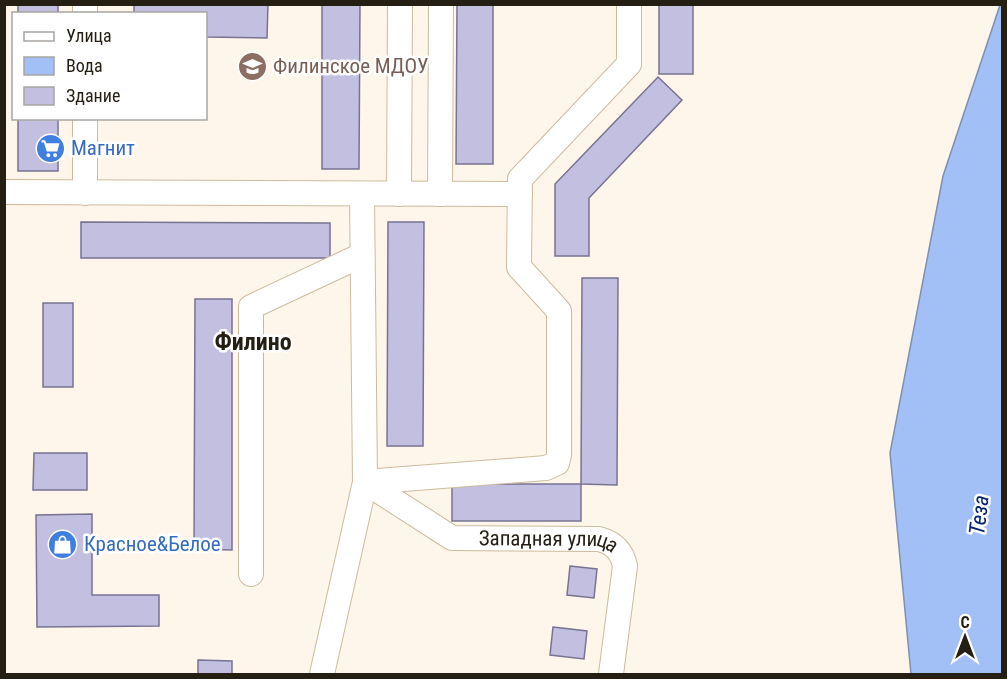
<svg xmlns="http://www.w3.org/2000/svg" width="1007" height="679" viewBox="0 0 1007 679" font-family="'Roboto Condensed',sans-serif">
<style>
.water{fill:#a3c0f6;stroke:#7d8fb2;stroke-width:1.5}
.building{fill:#c3bfe0;stroke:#787392;stroke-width:1.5}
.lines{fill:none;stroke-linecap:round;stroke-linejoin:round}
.minor-casing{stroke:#cdbb9c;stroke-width:26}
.minor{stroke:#fff;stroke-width:24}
.labels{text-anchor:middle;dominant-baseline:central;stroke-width:5;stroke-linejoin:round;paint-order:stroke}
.education-label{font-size:21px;fill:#785e54;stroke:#fff;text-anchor:start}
.shop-label{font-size:21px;fill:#366cbe;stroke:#fff;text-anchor:start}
.street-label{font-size:21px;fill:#251e13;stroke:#fff}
.water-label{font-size:22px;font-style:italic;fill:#02236e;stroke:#fff}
.quarter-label{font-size:24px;font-weight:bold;fill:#251e13;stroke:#fff}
</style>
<rect width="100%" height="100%" fill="#fef6ea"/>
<!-- water -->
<path class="water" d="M1000,5H1002V674H911L890,453L943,176Z"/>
<!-- building -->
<g class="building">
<rect x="18" y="4" width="40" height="10"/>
<path d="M134,4H268L267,38L206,37V14H134Z"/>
<path d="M322,4H360L359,169H322Z"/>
<path d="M457,4H493V164H456Z"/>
<rect x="659" y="4" width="34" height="70"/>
<path d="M658,77L682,100L589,198V256H555V184Z"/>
<rect x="18" y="118" width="40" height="53"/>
<path d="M81,222L330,223V258H81Z"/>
<path d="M388,222H424L423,446H387Z"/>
<path d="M582,278H618L617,485L581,484Z"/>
<path d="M195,299H232V550L194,549Z"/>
<rect x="43" y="303" width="30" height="84"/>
<path d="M34,453H87V490H33Z"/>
<rect x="452" y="484" width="129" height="37"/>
<path d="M92,514V595H159V626L37,627L36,515Z"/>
<path d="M570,566L597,569L594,598L567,595Z"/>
<path d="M553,627L587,631L584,659L550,655Z"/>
<path d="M198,660L232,661V674H198Z"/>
</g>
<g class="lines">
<defs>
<g id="minor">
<path d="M85,4V14"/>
<path d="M85,118V193"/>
<path d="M4,192L520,194"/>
<path d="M399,194L400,4"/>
<path d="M440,194L441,4"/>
<path d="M365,482L546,468L557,463L559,455V311L519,267L520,179L629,64V4"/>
<path id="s1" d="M365,482L452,538L599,539C614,543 622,551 625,566L611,674"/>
<path d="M251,574V307L362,255"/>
<path d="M322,674L365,482L362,194"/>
</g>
</defs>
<!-- minor casing -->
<use href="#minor" class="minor-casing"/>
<!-- minor -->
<use href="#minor" class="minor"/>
</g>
<!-- icons -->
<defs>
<symbol id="school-disc" viewBox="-11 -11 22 22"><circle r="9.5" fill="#8d6e63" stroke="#fff"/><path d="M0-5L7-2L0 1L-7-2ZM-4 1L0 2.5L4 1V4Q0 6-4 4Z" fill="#fff"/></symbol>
<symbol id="supermarket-disc" viewBox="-11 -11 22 22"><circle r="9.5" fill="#3f7fe0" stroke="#fff"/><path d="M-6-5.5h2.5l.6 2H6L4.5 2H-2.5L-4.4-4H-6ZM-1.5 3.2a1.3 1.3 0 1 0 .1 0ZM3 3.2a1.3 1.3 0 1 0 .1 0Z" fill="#fff"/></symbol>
<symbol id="shop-disc" viewBox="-11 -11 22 22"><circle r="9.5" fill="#3f7fe0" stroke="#fff"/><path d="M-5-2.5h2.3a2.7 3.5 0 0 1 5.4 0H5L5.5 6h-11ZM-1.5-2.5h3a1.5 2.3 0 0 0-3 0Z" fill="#fff"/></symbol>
</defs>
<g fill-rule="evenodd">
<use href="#school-disc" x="236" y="50" width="33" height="33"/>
<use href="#supermarket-disc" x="34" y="132" width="33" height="33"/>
<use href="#shop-disc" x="46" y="528" width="33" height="33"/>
</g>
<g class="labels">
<!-- education labels -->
<g class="education-label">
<text x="273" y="66">Филинское МДОУ</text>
</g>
<!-- shop labels -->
<g class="shop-label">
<text x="71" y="148">Магнит</text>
<text x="84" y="544">Красное&amp;Белое</text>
</g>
<!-- street labels -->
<g class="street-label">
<text stroke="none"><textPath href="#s1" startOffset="200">Западная улица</textPath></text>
</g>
<!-- water labels -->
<g class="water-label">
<text transform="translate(979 515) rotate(-83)">Теза</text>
</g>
<!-- quarter labels -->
<g class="quarter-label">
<text x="253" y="342">Филино</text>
</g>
</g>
<!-- border -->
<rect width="1007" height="679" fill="none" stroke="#251e13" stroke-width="12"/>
<!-- legend -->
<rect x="12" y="12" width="195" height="108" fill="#ffffff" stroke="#a8a5a1" stroke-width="1.5"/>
<rect x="24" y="32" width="30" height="9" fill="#ffffff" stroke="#a8a5a1" stroke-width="1.5"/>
<text x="66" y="42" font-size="18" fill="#251e13">Улица</text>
<rect x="24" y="57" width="30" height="18" fill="#a3c0f6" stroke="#a8a5a1" stroke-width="1.5"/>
<text x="66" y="72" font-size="18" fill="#251e13">Вода</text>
<rect x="24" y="87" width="30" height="18" fill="#c3bfe0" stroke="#a8a5a1" stroke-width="1.5"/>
<text x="66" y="102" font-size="18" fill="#251e13">Здание</text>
<!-- north arrow -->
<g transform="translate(965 637)" stroke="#ffffff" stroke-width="4.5" paint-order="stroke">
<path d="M0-4.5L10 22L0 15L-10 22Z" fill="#251e13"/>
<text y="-9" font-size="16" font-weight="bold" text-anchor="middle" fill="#251e13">С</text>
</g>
</svg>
